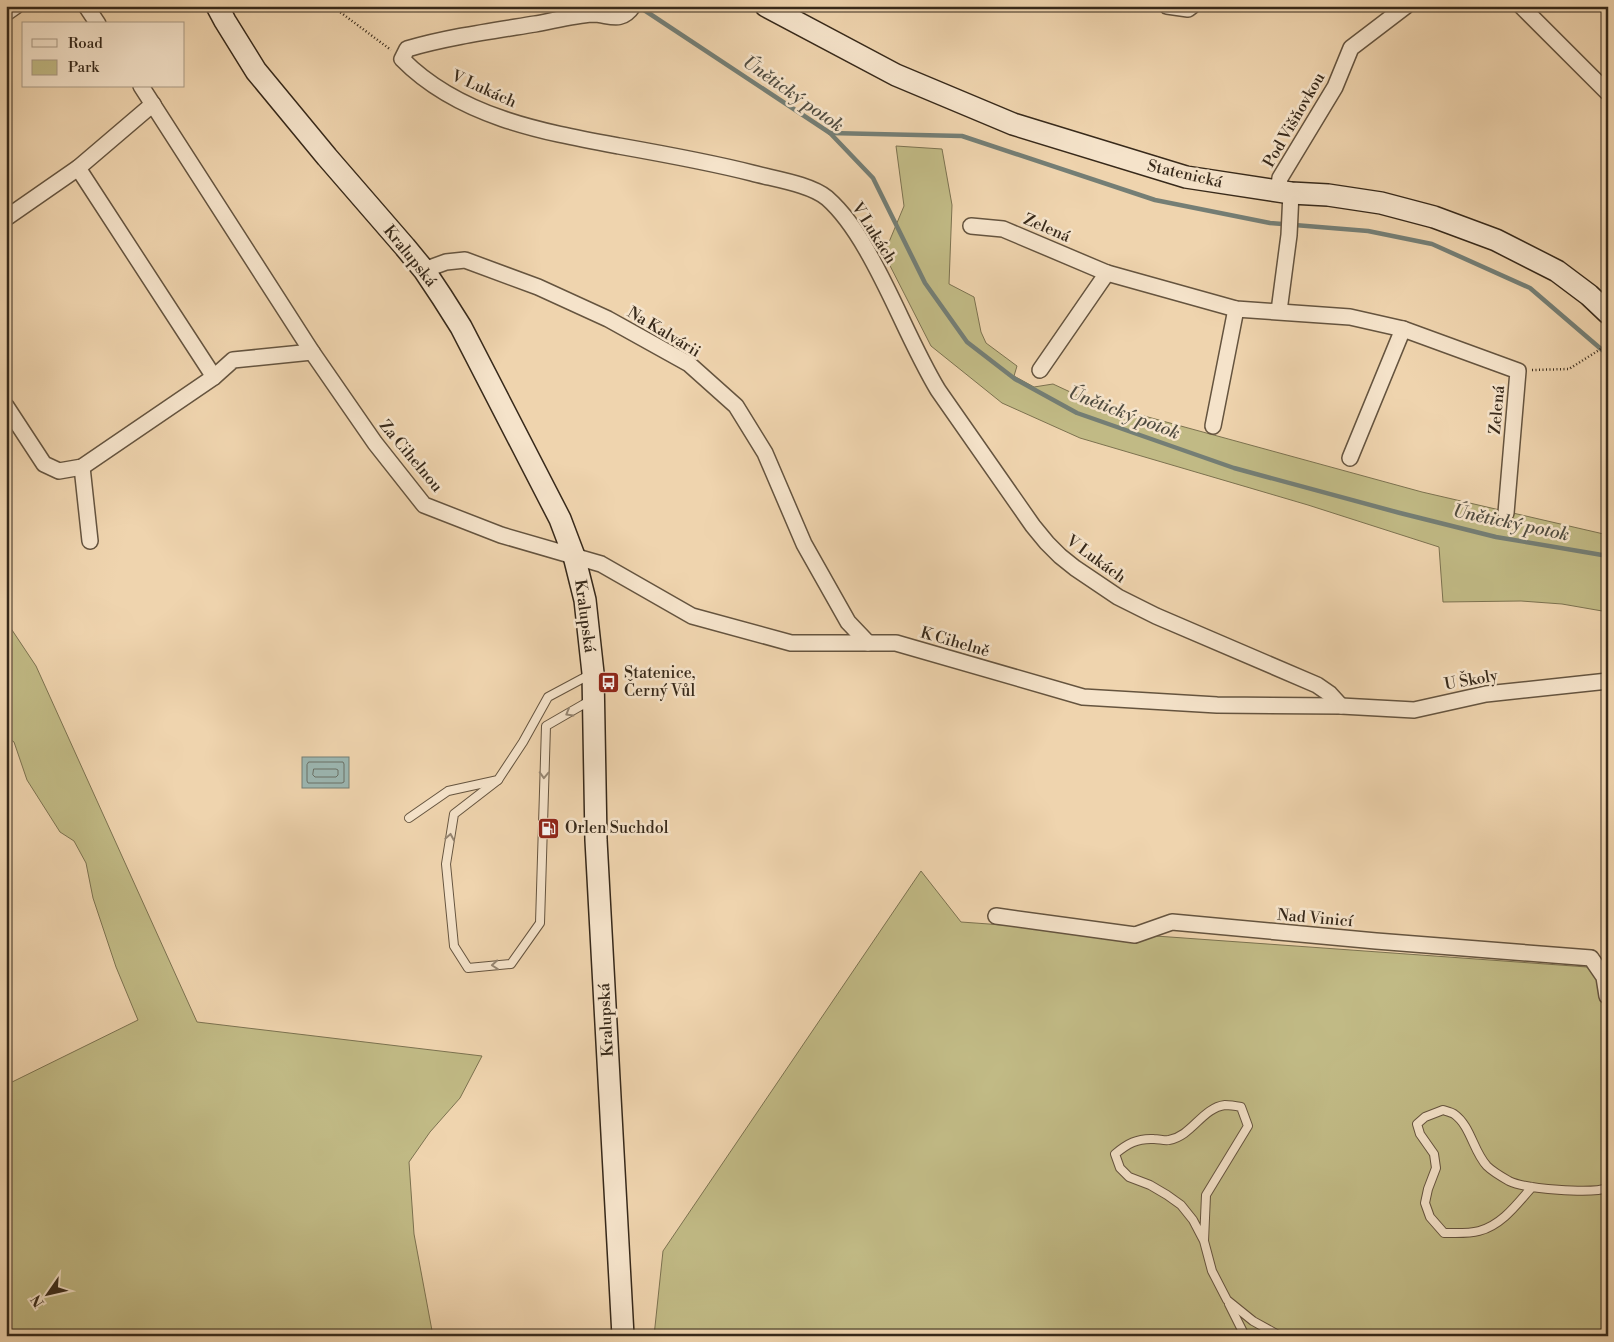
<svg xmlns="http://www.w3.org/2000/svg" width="1614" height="1342" viewBox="0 0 1614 1342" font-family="'Libre Bodoni',serif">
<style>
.green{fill:#c1ba85;stroke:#7c7250}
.water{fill:#9cb7b2;stroke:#747e75}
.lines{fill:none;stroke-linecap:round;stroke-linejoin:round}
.shore{stroke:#6a7066;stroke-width:1}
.stream{stroke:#747e75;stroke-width:4.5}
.lane-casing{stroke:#65543f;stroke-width:10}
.street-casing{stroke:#65543f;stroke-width:18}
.secondary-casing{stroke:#37291a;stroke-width:24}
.path{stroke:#37291a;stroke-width:2.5;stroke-dasharray:1 2.5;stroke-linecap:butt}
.lane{stroke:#f5e3ca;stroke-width:8}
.street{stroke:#f5e3ca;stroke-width:15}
.secondary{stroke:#f5e3ca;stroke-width:21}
.oneway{stroke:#968672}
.labels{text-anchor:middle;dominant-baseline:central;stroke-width:5;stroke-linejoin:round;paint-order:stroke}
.street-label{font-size:16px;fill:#37291a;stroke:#f5e3ca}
.poi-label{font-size:16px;fill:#37291a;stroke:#f5e3ca;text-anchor:start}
.water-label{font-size:18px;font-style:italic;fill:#504c40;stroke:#f5e3ca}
</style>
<rect width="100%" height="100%" fill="#efd4ae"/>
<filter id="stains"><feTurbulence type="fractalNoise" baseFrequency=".004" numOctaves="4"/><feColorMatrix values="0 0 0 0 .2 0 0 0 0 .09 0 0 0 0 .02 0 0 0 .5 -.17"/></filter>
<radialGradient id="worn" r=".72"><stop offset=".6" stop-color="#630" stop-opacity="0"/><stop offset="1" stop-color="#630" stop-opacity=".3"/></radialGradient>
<!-- green -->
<g class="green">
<path d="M896,146L942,149L952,205L949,284L974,297L981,332L986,343L1017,366L1014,376L1034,387L1053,384L1081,397L1126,411L1422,492L1608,535V612L1562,604L1521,601L1443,602L1439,547L1308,505L1080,438L1002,403L931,346L884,254L904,206Z"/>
<path d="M6,621L36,666L197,1022L482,1056L460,1098L430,1132L409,1162L414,1234L433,1336H6V1085L138,1020L116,967L93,898L86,863L74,841L60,832L27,780L14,742L6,736Z"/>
<path d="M921,871L961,922L1587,967L1608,990V1336H654L663,1251Z"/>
</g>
<!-- water -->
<rect class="water" x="302" y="757" width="47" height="31"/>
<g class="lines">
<!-- shore -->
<g class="shore">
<path d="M309,762H343L344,764V782L342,783H308L307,781V765Z"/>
<path d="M314,769H336L338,770V775L336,777H315L313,775Z"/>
</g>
<!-- stream -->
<g class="stream">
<path d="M638,6L830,133L873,178L925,283L967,342L1015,379L1077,413L1234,468L1400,513L1496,537L1608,556"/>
<path d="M830,133L962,136L1155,200L1270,223L1368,231L1432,244L1530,288L1608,355"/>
</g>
<defs>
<g id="lane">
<path d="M498,780L454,814L446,864L454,946L468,968L511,964L540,923L546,726L591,700"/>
<path d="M409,818L448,791L498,780L523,742L548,697L591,674"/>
<path d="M1532,1187C1517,1204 1502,1225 1479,1231C1468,1234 1455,1233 1444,1233L1430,1217L1425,1203L1428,1189L1436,1168L1434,1154L1420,1134L1417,1124L1425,1117L1443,1110C1446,1111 1451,1112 1454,1114C1471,1126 1473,1151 1487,1166C1492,1171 1502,1177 1509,1181C1525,1189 1591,1194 1608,1188"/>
<path d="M1204,1241L1206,1195L1248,1126L1241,1107C1236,1106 1230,1105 1225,1105C1202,1108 1192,1136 1169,1140C1165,1141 1159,1139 1154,1139C1137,1138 1127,1144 1115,1154L1120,1168L1129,1177L1150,1185L1167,1195L1181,1205L1193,1220L1204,1241L1212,1271L1227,1300L1253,1321L1280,1336"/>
<path d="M1229,1304L1245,1336"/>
</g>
<g id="street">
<path d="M86,6L98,24"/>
<path d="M633,6C621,24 609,14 592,14C575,15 552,21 535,24C492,31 448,37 407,49L402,59C459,117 543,132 619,146C664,154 709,162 752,173C774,179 810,184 827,198C844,213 855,230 866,249C893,295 911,345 938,390L1033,526L1047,543L1060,556L1075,568L1118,597L1156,616L1317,685L1330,694L1341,706"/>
<path d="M1167,6L1188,9L1192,6"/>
<path d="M1521,6L1608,93"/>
<path d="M6,13L16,6"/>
<path d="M141,86L312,352L375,443L424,505L501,535L601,564L692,616L791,643H896L1083,697L1217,705L1341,706L1414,710L1486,694L1608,681"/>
<path d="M78,168L214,377"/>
<path d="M1278,191L1280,178L1335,87L1351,48L1406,6"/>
<path d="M6,218L78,168L153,104"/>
<path d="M971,226L1003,229L1107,273L1236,309L1350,317L1403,329L1518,371L1506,513"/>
<path d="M424,270L446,262L465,260L538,287L608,319L689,364L736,406L765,453L804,544L848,622L868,643"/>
<path d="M1279,311L1289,235L1291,193"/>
<path d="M1040,370L1107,273"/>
<path d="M6,406L44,464L59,471L82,467L214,377L233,360L312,352"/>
<path d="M1213,426L1236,309"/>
<path d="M1350,458L1403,329"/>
<path d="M82,467L90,541"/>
<path d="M996,916L1135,935L1172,922L1376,941L1591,958L1604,977L1607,996L1608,995"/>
</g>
<g id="secondary">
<path d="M217,6L225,21L256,71L327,157L405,247L424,270L442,297L461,327L560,519L574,556L585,600L593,673L596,840L623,1336"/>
<path d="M766,6L896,75L1013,124L1186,177L1291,193L1328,195L1381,203L1434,217L1496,240L1557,271L1589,295L1608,313"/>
</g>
</defs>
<!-- lane casing -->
<use href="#lane" class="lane-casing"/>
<!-- street casing -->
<use href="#street" class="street-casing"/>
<!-- secondary casing -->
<use href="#secondary" class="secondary-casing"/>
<!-- path -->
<g class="path">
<path d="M332,6L391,50"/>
<path d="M1532,370L1569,369L1607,345L1608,346"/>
</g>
<!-- lane -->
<use href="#lane" class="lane"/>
<!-- street -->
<use href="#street" class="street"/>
<!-- secondary -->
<use href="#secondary" class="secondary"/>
</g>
<!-- one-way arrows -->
<defs><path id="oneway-chevron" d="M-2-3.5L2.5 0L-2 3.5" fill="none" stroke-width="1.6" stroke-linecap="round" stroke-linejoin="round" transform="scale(1.25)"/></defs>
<g class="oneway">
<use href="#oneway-chevron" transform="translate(569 713) rotate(150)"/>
<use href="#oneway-chevron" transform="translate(544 775) rotate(92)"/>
<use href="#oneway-chevron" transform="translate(450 837) rotate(-80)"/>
<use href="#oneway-chevron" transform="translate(495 965) rotate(175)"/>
</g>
<!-- icons -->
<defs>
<symbol id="bus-square" viewBox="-11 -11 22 22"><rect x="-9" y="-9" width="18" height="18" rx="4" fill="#8f2418" stroke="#f5e3ca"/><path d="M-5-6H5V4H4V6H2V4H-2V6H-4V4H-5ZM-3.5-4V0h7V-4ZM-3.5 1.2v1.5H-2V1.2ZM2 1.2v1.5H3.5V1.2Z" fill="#fff"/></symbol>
<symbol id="fuel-square" viewBox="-11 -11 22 22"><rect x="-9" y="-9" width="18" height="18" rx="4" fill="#8f2418" stroke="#f5e3ca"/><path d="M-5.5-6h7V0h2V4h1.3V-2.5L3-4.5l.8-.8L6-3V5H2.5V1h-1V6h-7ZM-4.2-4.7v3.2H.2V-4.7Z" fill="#fff"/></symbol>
</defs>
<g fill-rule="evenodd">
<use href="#bus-square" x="596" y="670" width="25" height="25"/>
<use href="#fuel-square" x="536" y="816" width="25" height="25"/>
</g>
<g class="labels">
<!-- street labels -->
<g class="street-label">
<text transform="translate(484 89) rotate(24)">V Lukách</text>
<text transform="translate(1294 120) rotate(-60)">Pod Višňovkou</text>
<text transform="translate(1185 174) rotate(13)">Statenická</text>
<text transform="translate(1047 228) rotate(23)">Zelená</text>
<text transform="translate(874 233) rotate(58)">V Lukách</text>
<text transform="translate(410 256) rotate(51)">Kralupská</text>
<text transform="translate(664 332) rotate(31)">Na Kalvárii</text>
<text transform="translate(1497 410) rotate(-85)">Zelená</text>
<text transform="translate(411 456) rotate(50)">Za Cihelnou</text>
<text transform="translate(1096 559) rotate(36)">V Lukách</text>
<text transform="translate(585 616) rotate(82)">Kralupská</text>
<text transform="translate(955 642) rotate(16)">K Cihelně</text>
<text transform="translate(1471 680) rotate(-10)">U Školy</text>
<text transform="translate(1315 918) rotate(5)">Nad Vinicí</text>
<text transform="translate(606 1020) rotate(-93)">Kralupská</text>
</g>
<!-- poi labels -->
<g class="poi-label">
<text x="624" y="673">Statenice,<tspan x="624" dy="18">Černý Vůl</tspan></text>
<text x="565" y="828">Orlen Suchdol</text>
</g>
<!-- water labels -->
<g class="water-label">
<text transform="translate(793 94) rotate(35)">Únětický potok</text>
<text transform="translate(1124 413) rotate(21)">Únětický potok</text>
<text transform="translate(1511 523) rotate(12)">Únětický potok</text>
</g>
</g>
<!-- margin -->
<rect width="1614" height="1342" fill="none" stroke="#efd4ae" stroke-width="25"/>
<rect x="8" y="8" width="1599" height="1327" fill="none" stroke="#37291a" stroke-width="2.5"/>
<rect x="12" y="12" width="1589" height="1317" fill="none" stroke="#37291a"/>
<!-- legend -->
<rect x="22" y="22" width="162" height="65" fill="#f5e3ca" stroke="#a99984"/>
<rect x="32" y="39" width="25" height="8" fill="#f5e3ca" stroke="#a99984"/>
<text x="68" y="48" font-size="15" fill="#37291a">Road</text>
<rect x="32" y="60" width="25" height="15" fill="#c1ba85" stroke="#a99984"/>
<text x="68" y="72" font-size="15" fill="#37291a">Park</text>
<!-- north arrow -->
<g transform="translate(48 1294) rotate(236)" stroke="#f5e3ca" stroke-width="4" paint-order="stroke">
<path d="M0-4L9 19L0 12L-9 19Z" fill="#37291a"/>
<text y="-8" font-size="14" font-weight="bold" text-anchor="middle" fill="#37291a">N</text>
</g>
<rect width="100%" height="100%" filter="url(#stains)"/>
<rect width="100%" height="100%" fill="url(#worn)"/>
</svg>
